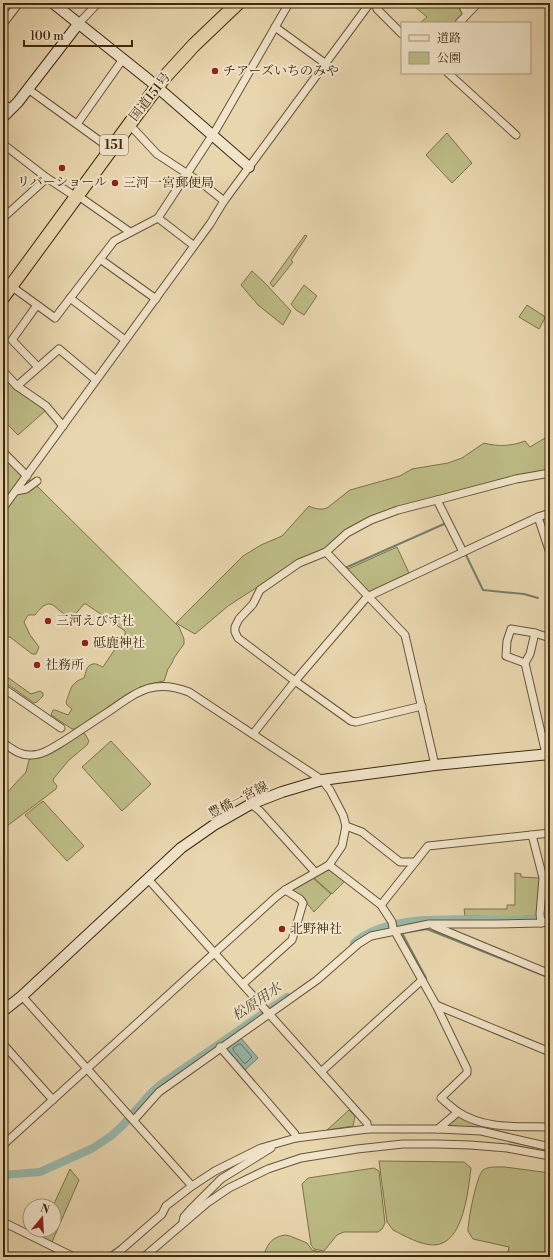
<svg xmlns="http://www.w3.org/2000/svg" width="553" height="1260" viewBox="0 0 553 1260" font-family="'Libre Bodoni','Noto Serif JP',serif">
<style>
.green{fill:#bdbc86;stroke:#7e7349}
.water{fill:#97b9ad;stroke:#73806d}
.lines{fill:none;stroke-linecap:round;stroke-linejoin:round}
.shore{stroke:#6a725c;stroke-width:1}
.stream{stroke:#73806d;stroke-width:2}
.canal{stroke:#97b9ad;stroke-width:8}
.street-casing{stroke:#685534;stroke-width:9}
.secondary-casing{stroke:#3e2a0c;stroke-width:12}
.highway-casing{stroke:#3e2a0c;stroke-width:15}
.street{stroke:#f0e4ca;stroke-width:7}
.secondary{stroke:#f0e4ca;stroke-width:10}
.highway{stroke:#e8d6ae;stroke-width:13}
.poi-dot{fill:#8f2418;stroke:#f0e4ca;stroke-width:1.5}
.labels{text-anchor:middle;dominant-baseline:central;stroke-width:4;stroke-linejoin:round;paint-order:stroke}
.shield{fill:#f0e4ca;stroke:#736245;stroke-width:1}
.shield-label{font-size:12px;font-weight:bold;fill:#3e2a0c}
.poi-label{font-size:13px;fill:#3e2a0c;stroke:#f0e4ca;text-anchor:start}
.street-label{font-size:13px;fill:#3e2a0c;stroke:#f0e4ca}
.water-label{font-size:14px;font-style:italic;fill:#544e34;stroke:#f0e4ca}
</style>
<rect width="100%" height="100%" fill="#e8d6ae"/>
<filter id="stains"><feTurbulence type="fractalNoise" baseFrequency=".005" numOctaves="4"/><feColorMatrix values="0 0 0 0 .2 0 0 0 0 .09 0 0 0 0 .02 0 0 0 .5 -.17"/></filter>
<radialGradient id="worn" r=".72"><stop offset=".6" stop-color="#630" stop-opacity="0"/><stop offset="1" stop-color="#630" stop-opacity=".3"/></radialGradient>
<!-- green -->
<g class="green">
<path d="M410,3H456L464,14L456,23H420L427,17Z"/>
<path d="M447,133L472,163L452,183L426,155Z"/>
<path d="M305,235L307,236L291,260L293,262L273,287L270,283Z"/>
<path d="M252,271L264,282L291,311L283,325L258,305L241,285Z"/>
<path d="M304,285L317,296L304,315L296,310L291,304Z"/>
<path d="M527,305L544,316L545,318L539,329L519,317Z"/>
<path d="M3,375L46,410L18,435L8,425L3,430Z"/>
<path d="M550,435V470L398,507L324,549L299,560L228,606L195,634L176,623L243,556L261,545L282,536L309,506C316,509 320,510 327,508L350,490L400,476L412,469L448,463L462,458L484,443C498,447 512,446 525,441L530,447Z"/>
<path d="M3,456L23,476L36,485L179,627L184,639V644L174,658L172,663L168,669L164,681L149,684L140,687L75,729H72L51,715L53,710H55L68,715L72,709L67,705L66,702C71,689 70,683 84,678C86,673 86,665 93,664C96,663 100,666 103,667L125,634V631L86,604H84L73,617C54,615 54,590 35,615H28L24,622L30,635L39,647L36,654H32L10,637H8L3,643Z"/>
<path d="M397,547L409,573L368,592L348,571V569Z"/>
<path d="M3,674L31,694L40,691L43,693V696L37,702L34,703L3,681Z"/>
<path d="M81,733L85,734L89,741L87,745L69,760L54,778L53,781L57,786L56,789L3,829V797L26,772L29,760L30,759L49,754Z"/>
<path d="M111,741L151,784L122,811L82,767Z"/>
<path d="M43,801L84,846L67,861L25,815Z"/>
<path d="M327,870H330L345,881L332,894L314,878Z"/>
<path d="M515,873L521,874V877L541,878L538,915L517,917L465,916L464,909H507V905H515Z"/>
<path d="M313,878L331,894L314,912L306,902L291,891Z"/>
<path d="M349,1110L355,1116L353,1126L327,1130Z"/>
<path d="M458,1116L486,1126L484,1128L449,1126L448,1124Z"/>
<path d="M379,1161L464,1162L471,1168C468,1190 464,1244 434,1245C420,1245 405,1236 393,1230L387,1222Z"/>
<path d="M505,1167L550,1173V1257H507L509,1247L473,1239L468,1231C468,1221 476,1177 483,1170C489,1166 498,1167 505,1167Z"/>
<path d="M374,1168L379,1171L385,1223L382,1229L378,1232H344L337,1235L324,1251L314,1249L311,1245L302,1184L308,1178Z"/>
<path d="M70,1169L79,1180L52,1242L39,1236L42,1230H54V1206H53Z"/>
<path d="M285,1235L290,1236L307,1243L312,1250L324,1253L325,1255L324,1257H263C267,1245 271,1237 285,1235Z"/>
</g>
<!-- water -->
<path class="water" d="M241,1038L258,1058L245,1070L226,1048Z"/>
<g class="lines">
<!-- shore -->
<path class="shore" d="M239,1044H241L252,1057L246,1063H244L233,1050V1048Z"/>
<!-- stream -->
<g class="stream">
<path d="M465,553L483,590L524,594L538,598"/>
<path d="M345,568L444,524"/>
<path d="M426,978L402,933L427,929L550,978"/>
</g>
<!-- canal -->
<g class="canal">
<path d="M354,943C391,910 470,921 517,920C528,920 539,919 550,917"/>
<path d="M3,1175L40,1172L93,1148L111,1136L122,1126L151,1093L161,1084L287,997"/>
</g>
<defs>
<g id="street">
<path d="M152,3H153"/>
<path d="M375,3L377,9L402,34"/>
<path d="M461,3L467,14"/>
<path d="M79,23L98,3"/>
<path d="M459,23L478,3"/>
<path d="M3,24L19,3"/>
<path d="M275,27L326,64"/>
<path d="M448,73L516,135"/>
<path d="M28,89L111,149"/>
<path d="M3,103L11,109"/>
<path d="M77,124L123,59"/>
<path d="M129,124L157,154L203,184L224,201"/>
<path d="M3,144L47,178L76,197"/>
<path d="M77,195L130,232"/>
<path d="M3,218L47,178"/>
<path d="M158,218L193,245"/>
<path d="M100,259L156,299"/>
<path d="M11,286L55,318L114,241L158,218L217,128L289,3"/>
<path d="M70,298L125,340"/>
<path d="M37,305L12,340L38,367"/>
<path d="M3,371L17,386L46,406L63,426"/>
<path d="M17,386L59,349L96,380"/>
<path d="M3,452L27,476"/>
<path d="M16,491L26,489L37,481"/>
<path d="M437,500L463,552"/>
<path d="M3,508L210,224L224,201L370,3"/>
<path d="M538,517L550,553"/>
<path d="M326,552L405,635L435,765"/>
<path d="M535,633L530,654L525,663L546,754"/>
<path d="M525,663L506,656L507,641L511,629L535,633L550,638"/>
<path d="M3,688L61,728"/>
<path d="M422,706L356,722L351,721L295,681L238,638L235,632V627L239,619L253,604L260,590L299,563L326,552L347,533L371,520L398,510L437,500L516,479L550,473"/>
<path d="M253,734L295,681L367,597L538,517L550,513"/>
<path d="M3,743C11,748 20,756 31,755C43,755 54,747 64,741C79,731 93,722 108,712C137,692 153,678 189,692L322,780L330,790L343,815L346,826L342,846L329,865L285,890L276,897L3,1145"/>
<path d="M251,804L260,811L315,872"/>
<path d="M346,826L362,832L400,862H415"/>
<path d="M532,835L543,878L540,914L541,923"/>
<path d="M329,865L381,905L392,922L393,928L436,1005L467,1069V1073L441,1098C447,1103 452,1108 458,1112C485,1130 520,1126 550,1127"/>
<path d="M148,879L367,1123L368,1129H438L481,1131L550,1147"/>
<path d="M381,905L428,846L550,833"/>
<path d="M434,926L550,974"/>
<path d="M243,984L292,940L303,903L300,899L285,890"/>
<path d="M22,996L192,1186"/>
<path d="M436,1005L550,1052"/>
<path d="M3,1044L53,1100"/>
<path d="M220,1047L295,1134L296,1138L368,1129"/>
<path d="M322,1071L422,980"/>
<path d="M134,1120L159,1092L317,980L358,944L371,936L429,924H495L541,923L550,921"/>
<path d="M438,1129L458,1112"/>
<path d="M3,1222L74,1257"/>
<path d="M184,1222L183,1221L184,1217L190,1210L221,1179L271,1148"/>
<path d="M111,1257L122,1249L162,1214L166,1206L192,1186L215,1171L261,1148L296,1138"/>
<path d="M144,1257L207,1203L229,1188L268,1169L301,1158L357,1149L403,1144H437L470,1145L507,1148L550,1156"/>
</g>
<g id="secondary">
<path d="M53,3L149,80L249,167"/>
<path d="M3,117L18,102L79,23"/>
<path d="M3,1011L22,996L181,848L214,825L251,804L282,792L322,780L435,765L550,754"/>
</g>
<path id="highway" d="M3,297L134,118L163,79L194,45L238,3"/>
</defs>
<!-- street casing -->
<use href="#street" class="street-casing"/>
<!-- secondary casing -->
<use href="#secondary" class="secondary-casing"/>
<!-- highway casing -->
<use href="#highway" class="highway-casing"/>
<!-- street -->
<use href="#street" class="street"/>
<!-- secondary -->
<use href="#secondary" class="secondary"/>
<!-- highway -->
<use href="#highway" class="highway"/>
</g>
<!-- markers -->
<g class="poi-dot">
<circle cx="215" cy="71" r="4"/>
<circle cx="62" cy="168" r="4"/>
<circle cx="115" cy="183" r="4"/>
<circle cx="48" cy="621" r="4"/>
<circle cx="85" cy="643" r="4"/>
<circle cx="37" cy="665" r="4"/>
<circle cx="282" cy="929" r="4"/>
</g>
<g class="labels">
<!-- shield labels -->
<rect class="shield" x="100" y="135" width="28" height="20" rx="3"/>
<g class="shield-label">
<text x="114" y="145">151</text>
</g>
<!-- poi labels -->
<g class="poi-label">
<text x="223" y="71">チアーズいちのみや</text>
<text x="62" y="182" text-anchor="middle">リバーショール</text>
<text x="123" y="183">三河一宮郵便局</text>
<text x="56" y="621">三河えびす社</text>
<text x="93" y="643">砥鹿神社</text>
<text x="45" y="665">社務所</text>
<text x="290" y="929">北野神社</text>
</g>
<!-- street labels -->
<g class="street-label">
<text transform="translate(150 97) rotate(-52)">国道151号</text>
<text transform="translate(238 800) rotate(-27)">豊橋一宮線</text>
</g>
<!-- water labels -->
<g class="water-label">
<text transform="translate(257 1002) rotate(-34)">松原用水</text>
</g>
</g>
<!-- margin -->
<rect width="553" height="1260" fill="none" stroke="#e8d6ae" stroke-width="16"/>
<rect x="4" y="4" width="545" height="1252" fill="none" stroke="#3e2a0c" stroke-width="2"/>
<rect x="8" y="8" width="537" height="1244" fill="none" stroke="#3e2a0c"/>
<!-- legend -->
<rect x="401" y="22" width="130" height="52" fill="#f0e4ca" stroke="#a99a7e"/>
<rect x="409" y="35" width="20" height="6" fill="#f0e4ca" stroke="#a99a7e"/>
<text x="437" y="42" font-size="12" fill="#3e2a0c">道路</text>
<rect x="409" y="52" width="20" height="12" fill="#bdbc86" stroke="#a99a7e"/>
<text x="437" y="62" font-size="12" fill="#3e2a0c">公園</text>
<!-- north arrow -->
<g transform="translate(42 1218) rotate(18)"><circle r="19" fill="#f0e4ca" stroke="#a99a7e"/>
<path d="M0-3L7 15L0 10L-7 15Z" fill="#8f2418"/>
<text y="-6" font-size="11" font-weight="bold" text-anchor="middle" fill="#3e2a0c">N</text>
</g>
<!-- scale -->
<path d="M24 40v6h108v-6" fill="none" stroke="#3e2a0c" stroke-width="2"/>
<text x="30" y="40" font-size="12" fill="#3e2a0c" stroke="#f0e4ca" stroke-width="3" paint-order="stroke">100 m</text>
<rect width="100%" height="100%" filter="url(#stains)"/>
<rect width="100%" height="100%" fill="url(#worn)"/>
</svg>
